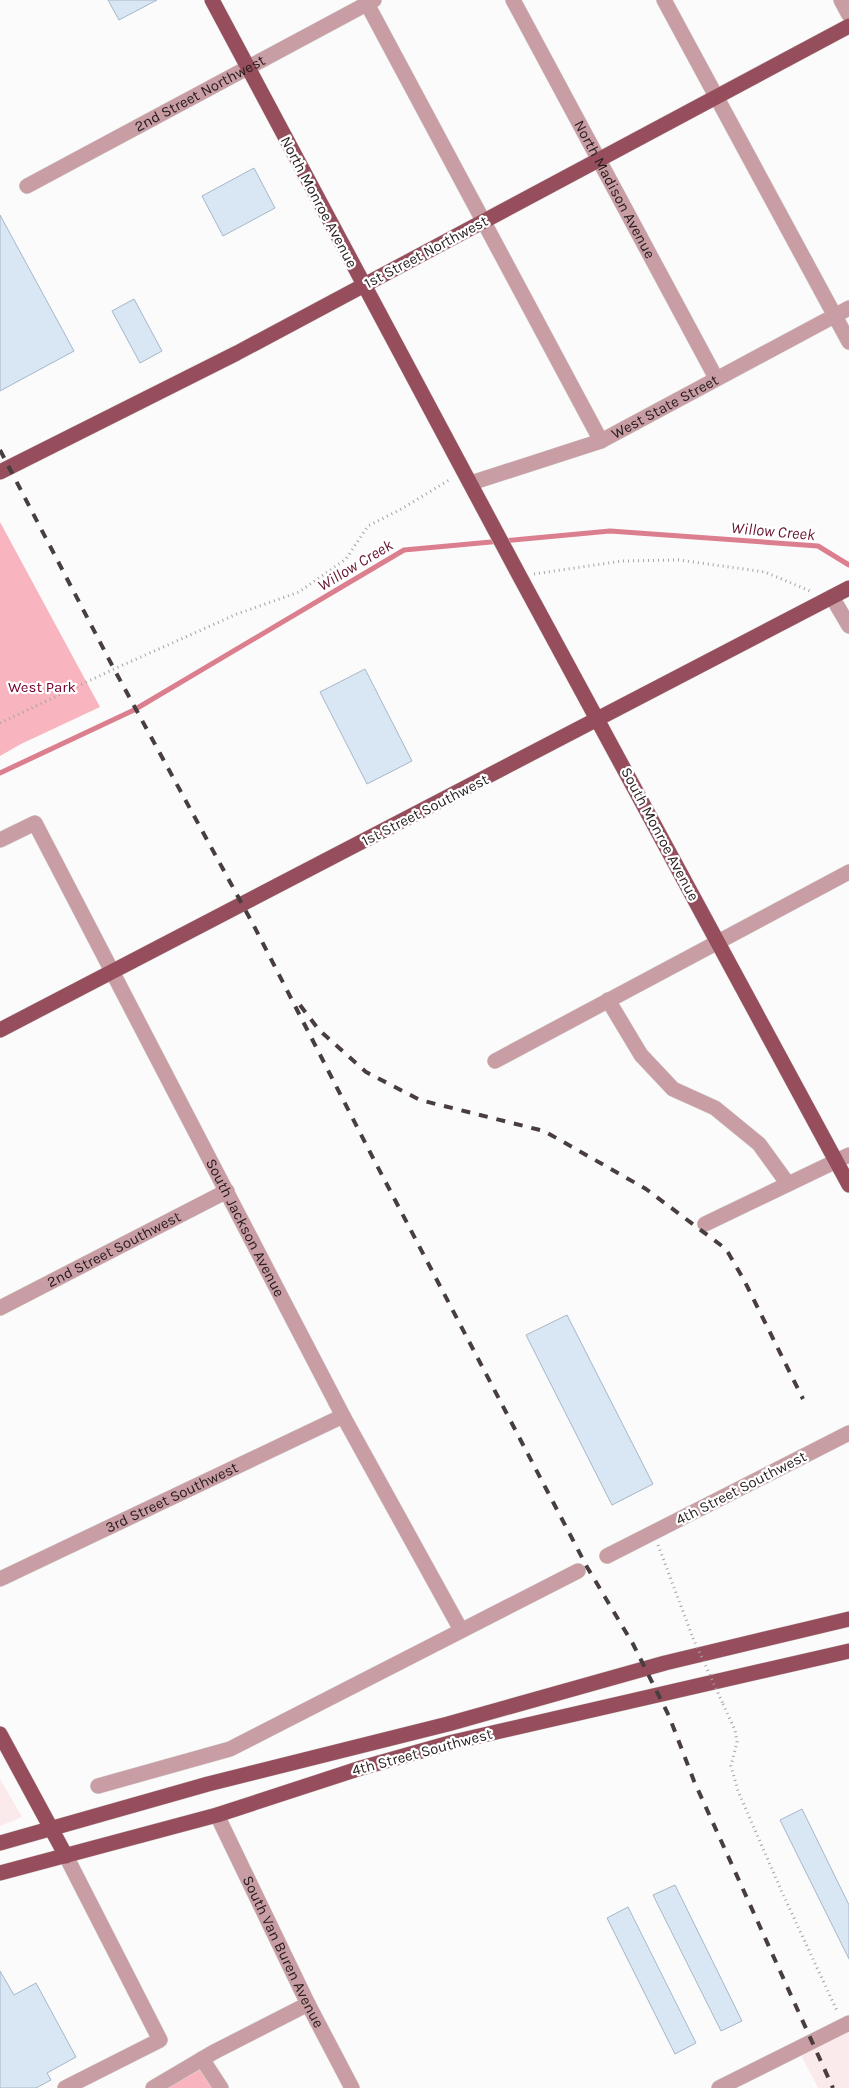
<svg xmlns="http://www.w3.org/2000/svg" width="849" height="2088" viewBox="0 0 849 2088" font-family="Karla,sans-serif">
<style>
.built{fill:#faeaec}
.green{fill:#f9b5bf}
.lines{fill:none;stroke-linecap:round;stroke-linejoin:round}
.stream{stroke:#db7f8f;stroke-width:5}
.building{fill:#d9e6f4;stroke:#a5b7c9}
.minor-casing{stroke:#d9d7d7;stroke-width:16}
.major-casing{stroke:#d9d7d7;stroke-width:16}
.path{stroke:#a7a2a3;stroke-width:3;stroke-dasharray:1 4;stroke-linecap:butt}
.minor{stroke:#c89da3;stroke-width:15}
.major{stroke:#964e5c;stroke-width:15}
.rail{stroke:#483e40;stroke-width:4;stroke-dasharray:9 9;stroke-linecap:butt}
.path-bridge{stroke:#a7a2a3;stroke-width:3;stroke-dasharray:1 4;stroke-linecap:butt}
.labels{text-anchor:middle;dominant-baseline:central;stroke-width:4.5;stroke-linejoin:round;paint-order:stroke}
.street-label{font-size:15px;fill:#261b1d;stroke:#fff}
.park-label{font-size:15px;fill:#74002c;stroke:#fff}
.water-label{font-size:16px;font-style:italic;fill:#65132b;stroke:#fff}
</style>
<rect width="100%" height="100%" fill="#fbfbfb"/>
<!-- built -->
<g class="built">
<path d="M0,1779L22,1817L0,1826Z"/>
<path d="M849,2031V2088H818L801,2055Z"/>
</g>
<!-- green -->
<g class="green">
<path d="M0,522L100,707L21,744L0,756Z"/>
<path d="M202,2059L221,2088H153Z"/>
</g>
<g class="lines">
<!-- stream -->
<path class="stream" d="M0,773L134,710L404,550L610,531L818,546L849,565"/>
</g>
<!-- building -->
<g class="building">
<path d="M108,0H157L119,20Z"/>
<path d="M254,168L275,208L223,236L202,196Z"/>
<path d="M0,215L74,351L0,391Z"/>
<path d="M134,299L162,351L140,363L112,311Z"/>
<path d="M365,669L412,761L367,784L320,692Z"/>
<path d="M567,1315L653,1484L612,1505L526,1335Z"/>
<path d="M802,1809L849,1905V1959L780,1820Z"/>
<path d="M675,1885L742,2021L721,2031L653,1895Z"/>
<path d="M628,1907L696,2043L675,2054L607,1918Z"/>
<path d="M0,1971L14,1995L36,1983L76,2057L47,2073L51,2080L36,2088H0Z"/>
</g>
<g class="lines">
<defs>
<g id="minor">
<path d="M365,0L601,441"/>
<path id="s1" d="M513,0L716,378"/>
<path d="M664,0L849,342"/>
<path d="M841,0L849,15"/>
<path id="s2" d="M27,186L374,0"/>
<path id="s3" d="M471,483L601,441L849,308"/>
<path d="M832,597L849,626"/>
<path id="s4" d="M0,840L35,823L343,1416L461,1630"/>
<path d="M608,1000L641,1055L673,1089L715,1108L759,1144L788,1184"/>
<path d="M495,1061L849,872"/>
<path d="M705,1224L849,1155"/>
<path id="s5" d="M0,1308L227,1191"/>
<path d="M607,1556L849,1433"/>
<path id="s6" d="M0,1579L343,1416"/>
<path d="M98,1786L230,1749L578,1571"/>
<path id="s7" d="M217,1815L308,2004L352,2088"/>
<path d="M202,2059L221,2088"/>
<path d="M65,2088L160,2040L66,1856"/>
<path d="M153,2088L214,2052L308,2004"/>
<path d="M719,2088L849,2023"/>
</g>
<g id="major">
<path d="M212,0L519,575L849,1185"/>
<path d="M0,472L237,353L849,26"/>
<path d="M0,1030L849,588"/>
<path d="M0,1734L66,1856"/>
<path d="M0,1843L208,1784L448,1724L665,1663L849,1619"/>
<path d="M0,1873L217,1815L361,1768L453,1742L849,1651"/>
</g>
</defs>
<!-- minor casing -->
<use href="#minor" class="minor-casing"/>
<!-- major casing -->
<use href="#major" class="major-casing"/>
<!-- path -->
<g class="path">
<path d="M534,574L622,561L679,560L765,572L810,591"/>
<path d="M0,723L114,669L237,614L299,592L346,559L368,526L403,508L449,480L451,482"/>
<path d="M658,1545L693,1638"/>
<path d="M723,1704L735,1730L737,1742L731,1766L738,1791L781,1890L838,2013"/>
</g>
<!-- minor -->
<use href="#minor" class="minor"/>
<!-- major -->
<use href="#major" class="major"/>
<!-- rail -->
<g class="rail">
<path d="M0,450L114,669L254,926L372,1156L587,1567L633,1644L669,1716L694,1781L833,2088"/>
<path d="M300,1005L319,1030L366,1072L420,1100L544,1131L646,1189L726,1249L744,1280L803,1399"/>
</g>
<!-- path-bridge -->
<path class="path-bridge" d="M693,1638L723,1704"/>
</g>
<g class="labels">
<!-- street labels -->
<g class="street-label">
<text stroke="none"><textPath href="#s2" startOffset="196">2nd Street Northwest</textPath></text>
<text stroke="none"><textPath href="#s1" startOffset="215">North Madison Avenue</textPath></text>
<text transform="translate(319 202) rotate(62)">North Monroe Avenue</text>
<text transform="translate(426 252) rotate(-28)">1st Street Northwest</text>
<text stroke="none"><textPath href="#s3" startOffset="209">West State Street</textPath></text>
<text transform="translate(425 810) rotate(-27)">1st Street Southwest</text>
<text transform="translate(660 834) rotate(62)">South Monroe Avenue</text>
<text stroke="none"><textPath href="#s4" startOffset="495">South Jackson Avenue</textPath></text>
<text stroke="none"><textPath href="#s5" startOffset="128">2nd Street Southwest</textPath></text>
<text transform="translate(741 1488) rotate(-27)">4th Street Southwest</text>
<text stroke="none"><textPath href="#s6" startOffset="190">3rd Street Southwest</textPath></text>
<text transform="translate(422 1752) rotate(-15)">4th Street Southwest</text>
<text stroke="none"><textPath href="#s7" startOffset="152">South Van Buren Avenue</textPath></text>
</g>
<!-- park labels -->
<g class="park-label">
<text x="42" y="687">West Park</text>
</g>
<!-- water labels -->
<g class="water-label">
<text transform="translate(773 531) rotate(5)">Willow Creek</text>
<text transform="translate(355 565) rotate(-31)">Willow Creek</text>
</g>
</g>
</svg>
